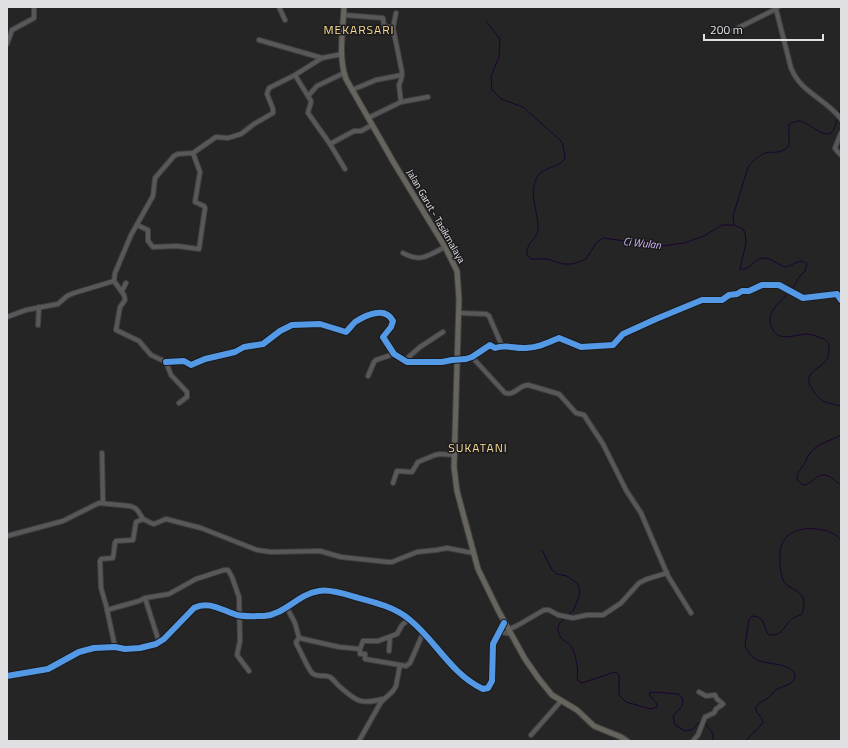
<svg xmlns="http://www.w3.org/2000/svg" width="848" height="748" viewBox="0 0 848 748" font-family="'Titillium Web',sans-serif">
<style>
.lines{fill:none;stroke-linecap:round;stroke-linejoin:round}
.stream{stroke:#1b0330;stroke-width:1}
.minor-casing{stroke:#404041;stroke-width:6}
.major-casing{stroke:#404041;stroke-width:7}
.minor{stroke:#585759;stroke-width:4}
.major{stroke:#67645d;stroke-width:5}
.cycleway-casing{stroke:#1b1a1d;stroke-width:8}
.cycleway{stroke:#5399e6;stroke-width:6}
.labels{text-anchor:middle;dominant-baseline:central;stroke-width:3;stroke-linejoin:round;paint-order:stroke}
.street-label{font-size:10px;fill:#e0dfe1;stroke:#1b1a1d}
.water-label{font-size:11px;font-style:italic;fill:#d2b8f7;stroke:#1b1a1d}
.quarter-label{font-size:12px;letter-spacing:1px;fill:#fadc91;stroke:#1b1a1d}
</style>
<rect width="100%" height="100%" fill="#252526"/>
<g class="lines">
<!-- stream -->
<g class="stream">
<path d="M486,21L500,39L499,57L491,76L492,90L501,99L523,107L561,141L563,145L565,159C558,168 542,167 537,177C528,195 539,212 538,230C537,239 519,249 531,259H547L563,264H573L586,259L596,243L603,238L662,246L684,243L704,236L722,225H734L743,229L745,233L746,243L740,269C750,271 753,260 762,258C770,257 778,265 786,267C794,265 801,257 807,264L805,271L800,276L791,291"/>
<path d="M839,114L841,107"/>
<path d="M734,225L733,216L748,167C752,162 758,156 765,153C773,151 786,155 789,143C790,138 788,131 789,124C792,123 796,121 798,121C808,120 827,144 834,129C836,125 837,120 838,117"/>
<path d="M788,293C780,303 766,311 771,326C777,343 793,335 806,334C811,334 816,336 821,338C824,339 827,340 828,343C829,345 829,348 829,349C829,366 817,365 810,375C805,383 817,397 823,401C828,404 835,404 841,406"/>
<path d="M841,435C831,441 818,443 811,452C808,455 807,459 805,463C801,469 797,472 797,480L803,485C813,485 816,471 828,476C832,477 837,483 841,485"/>
<path d="M542,550L552,570L557,574L567,576L578,584L580,594L573,611L568,615"/>
<path d="M564,619C557,624 556,630 561,638C564,641 569,643 571,646C576,653 579,673 577,680L582,683L615,672L619,675V695L626,702L651,709L657,707V704L650,696L649,693L653,692L679,694L683,700L682,706L673,716L675,725L685,731L692,730L697,724L702,721"/>
<path d="M705,723L713,734V741"/>
<path d="M746,741C750,734 759,730 763,722C762,716 754,712 756,707C758,703 765,700 768,698C772,695 774,691 777,689C783,686 796,684 795,675C794,664 766,664 757,660C751,657 748,651 745,646L749,619L752,616C765,616 763,625 768,634C781,639 785,624 793,618C796,616 799,616 802,614C804,608 805,601 802,596C797,588 787,589 783,580C781,576 781,570 780,565C780,558 779,550 782,544C787,531 805,527 816,529C826,530 834,532 841,540"/>
</g>
<defs>
<g id="minor">
<path d="M279,7L285,20"/>
<path d="M778,7L776,9L791,68C801,93 825,98 841,119"/>
<path d="M344,15L383,18L384,26L393,28L402,72L401,80L399,85L401,102"/>
<path d="M393,28L396,13"/>
<path d="M734,30L776,9L775,7"/>
<path d="M259,40L322,58"/>
<path d="M7,44L12,30L34,18V7"/>
<path d="M295,75L311,101C311,106 308,109 308,113L330,144L345,169"/>
<path d="M352,90L376,80L402,75"/>
<path d="M308,96L317,86L344,73"/>
<path d="M368,118L401,102L428,97"/>
<path d="M841,133L835,148L837,151L841,155"/>
<path d="M330,144L354,131H361L372,125"/>
<path d="M137,225L148,230V241L153,247L177,246L199,249L205,208L204,206L195,202L200,172L193,153"/>
<path d="M403,253C421,263 429,255 445,247"/>
<path d="M114,281L124,295L125,300L120,307L116,330L139,341L151,355L166,362L171,375L187,392V397L179,403"/>
<path d="M122,291L126,283"/>
<path d="M459,313L486,314L489,316L502,346"/>
<path d="M7,317L26,310L58,304L67,296L74,293L114,281L115,273L131,235L153,196L155,178L174,156L178,154L193,153L216,137L228,138L241,134L254,124L273,113V109L267,94L269,88L295,75L322,58L342,54"/>
<path d="M38,325L39,307"/>
<path d="M472,357L505,393C515,396 519,385 528,385L559,394L576,413L584,415L603,444L626,490L641,513L668,576L691,613"/>
<path d="M404,361L420,347L443,332"/>
<path d="M166,362L184,361L191,365L205,359L235,352L244,347L263,344L280,331L292,325L320,324L346,332C349,329 352,325 355,322C366,315 385,306 393,321L391,327L383,337L394,354L407,362H442L452,360L466,359L472,357L490,345L495,348C508,344 514,349 526,348C540,347 547,343 559,338L581,347L613,345L623,334L656,319L702,300H722L729,295L737,294L742,291H749L762,285H779L803,298L837,294L841,300"/>
<path d="M368,376L374,362L376,360L394,354"/>
<path d="M102,453L103,503"/>
<path d="M393,483L397,471L412,472L418,462L435,455L440,454L455,455"/>
<path d="M7,536L63,521L99,503L130,506L135,508L138,511L143,519L151,523L154,524L166,519L201,528L257,550L271,552L320,551L341,557L388,562H392L417,552L437,550L447,548L473,553"/>
<path d="M145,598L159,642"/>
<path d="M287,608L295,623L299,638L339,647L360,649V654H365V659L400,665"/>
<path d="M107,610L139,601L145,598L169,594L196,579L224,570H228L232,577L239,597L240,641L237,655L249,671"/>
<path d="M508,630L520,624L544,610H549L558,615L573,618L587,615H603L621,603L639,583L647,579L667,573"/>
<path d="M500,632L511,634"/>
<path d="M299,638L296,642L297,645C302,654 306,665 312,673C317,678 324,674 330,677C333,679 336,683 339,686C356,701 360,705 383,699"/>
<path d="M115,647L106,605L101,588L100,561L101,559L113,558L115,543L116,541L133,540L136,522L143,519"/>
<path d="M360,649L363,641H378L397,634L402,625L409,619"/>
<path d="M389,651L390,637"/>
<path d="M7,676L48,669L79,652L94,648L115,647L125,649L140,648L156,644L164,639L194,608C209,600 223,611 237,615C245,617 256,616 264,616C286,614 298,594 319,591C329,589 345,594 355,597C374,602 395,607 410,620C436,641 451,674 483,689L488,688L492,681L493,644L504,623"/>
<path d="M531,735L561,701"/>
<path d="M359,741L381,702L393,691L396,686L400,665L406,666L410,663L423,633"/>
<path d="M693,741L698,735L705,717L714,713L716,709L723,704L717,699L715,695L706,696L699,692"/>
</g>
<path id="major" d="M344,7C343,30 338,57 346,79L394,163L445,247L457,271L459,299L454,467L457,491L478,569L498,610L525,659L539,679L552,695L577,710L594,726L621,737L627,741"/>
</defs>
<!-- minor casing -->
<use href="#minor" class="minor-casing"/>
<!-- major casing -->
<use href="#major" class="major-casing"/>
<!-- minor -->
<use href="#minor" class="minor"/>
<!-- major -->
<use href="#major" class="major"/>
<defs>
<g id="cycleway">
<path d="M166,362L184,361L191,365L205,359L235,352L244,347L263,344L280,331L292,325L320,324L346,332C349,329 352,325 355,322C366,315 385,306 393,321L391,327L383,337L394,354L407,362H442L452,360L466,359L472,357L490,345L495,348C508,344 514,349 526,348C540,347 547,343 559,338L581,347L613,345L623,334L656,319L702,300H722L729,295L737,294L742,291H749L762,285H779L803,298L837,294L841,300"/>
<path d="M7,676L48,669L79,652L94,648L115,647L125,649L140,648L156,644L164,639L194,608C209,600 223,611 237,615C245,617 256,616 264,616C286,614 298,594 319,591C329,589 345,594 355,597C374,602 395,607 410,620C436,641 451,674 483,689L488,688L492,681L493,644L504,623"/>
</g>
</defs>
<!-- cycleway casing -->
<use href="#cycleway" class="cycleway-casing"/>
<!-- cycleway -->
<use href="#cycleway" class="cycleway"/>
</g>
<g class="labels">
<!-- street labels -->
<g class="street-label">
<text transform="translate(436 216) rotate(60)">Jalan Garut - Tasikmalaya</text>
</g>
<!-- water labels -->
<g class="water-label">
<text transform="translate(642 243) rotate(6)">Ci Wulan</text>
</g>
<!-- quarter labels -->
<g class="quarter-label">
<text x="359" y="29">MEKARSARI</text>
<text x="478" y="447">SUKATANI</text>
</g>
</g>
<!-- border -->
<rect width="848" height="748" fill="none" stroke="#e0dfe1" stroke-width="16"/>
<!-- scale -->
<path d="M704 34v6h119v-6" fill="none" stroke="#e0dfe1" stroke-width="2"/>
<text x="710" y="34" font-size="12" fill="#e0dfe1" stroke="#1b1a1d" stroke-width="3" paint-order="stroke">200 m</text>
</svg>
